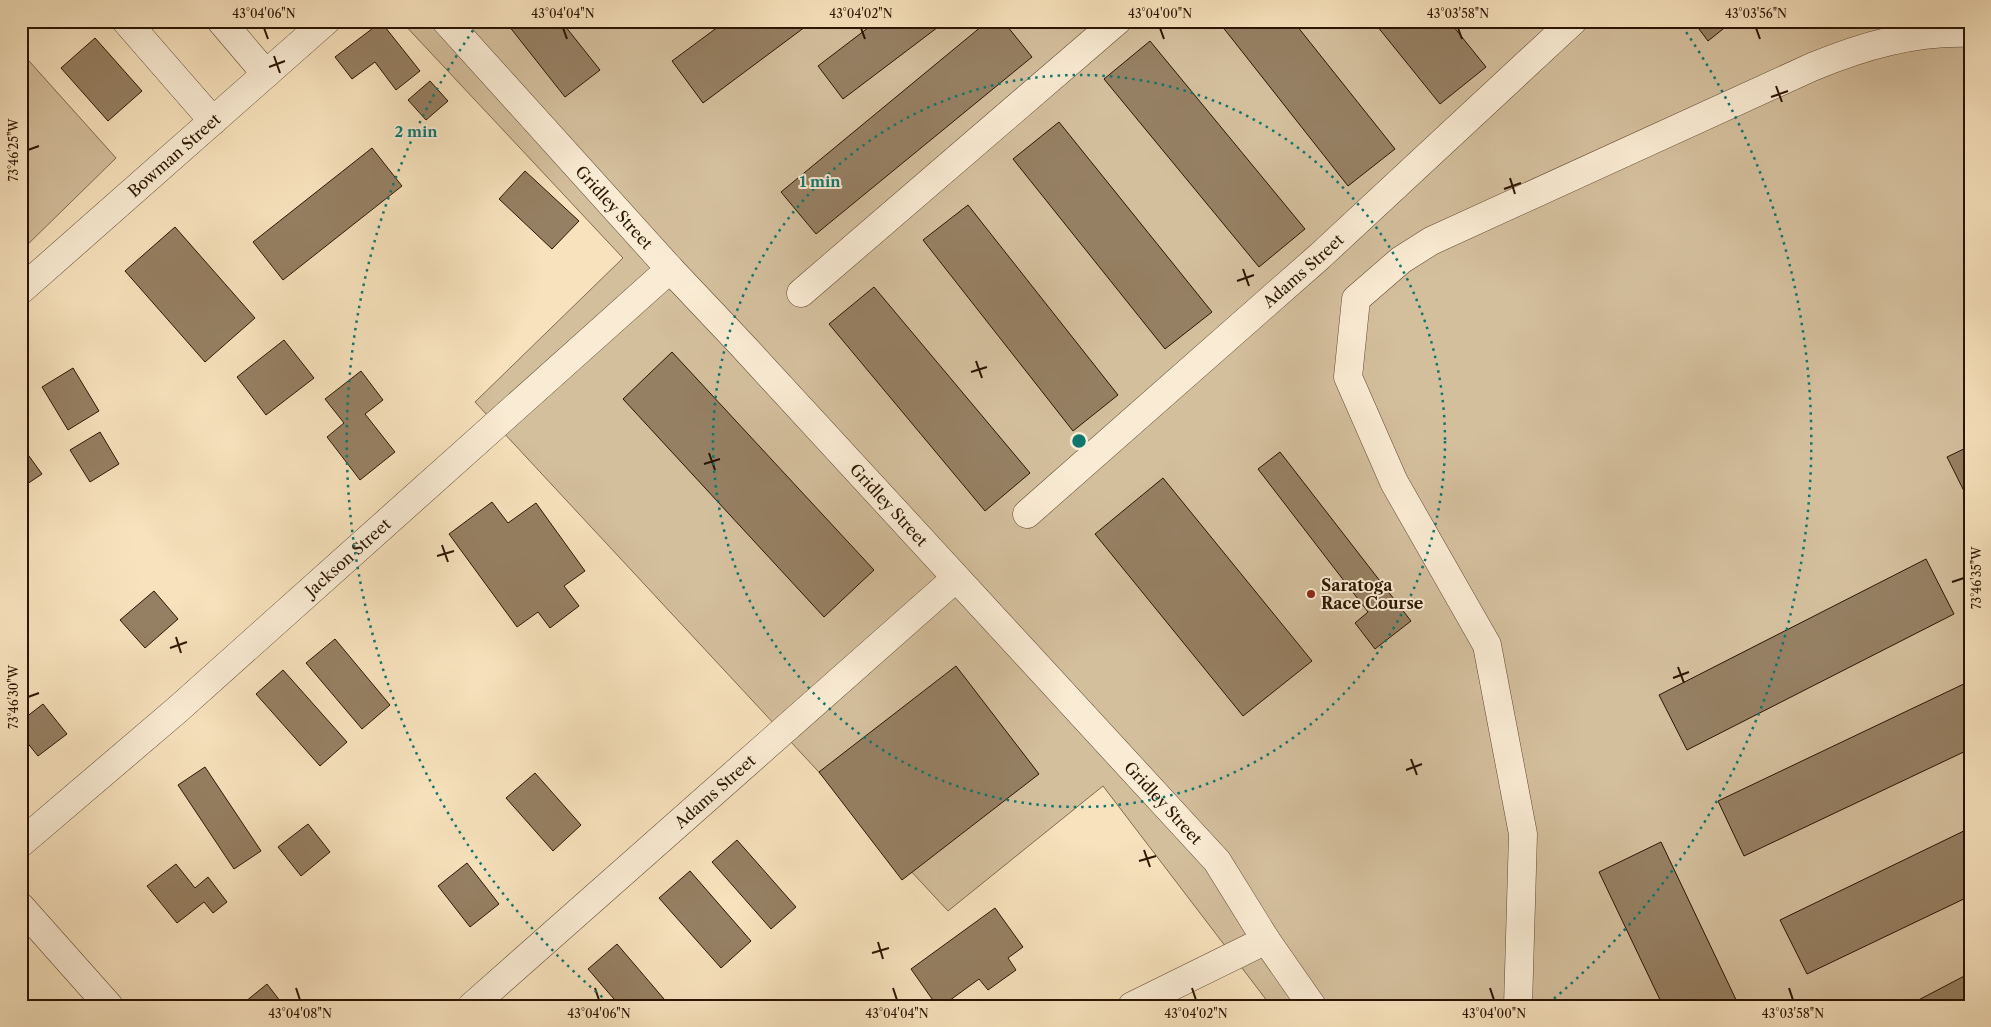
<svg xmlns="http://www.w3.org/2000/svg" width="1991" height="1027" viewBox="0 0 1991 1027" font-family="'Libre Caslon Text',serif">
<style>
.green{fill:#d4bf9d;stroke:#806a50}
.building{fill:#968063;stroke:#2c1502}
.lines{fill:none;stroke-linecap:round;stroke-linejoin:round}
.minor-casing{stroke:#5f4831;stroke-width:29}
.minor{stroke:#faecd4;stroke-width:28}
.ticks{fill:none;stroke:#2c1502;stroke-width:2}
.ring{fill:none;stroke:#0f766e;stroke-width:2.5;stroke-dasharray:2.5 5}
.poi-dot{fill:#8f2418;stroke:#faecd4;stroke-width:2}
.labels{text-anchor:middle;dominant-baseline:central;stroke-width:4;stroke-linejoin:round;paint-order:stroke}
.street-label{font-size:16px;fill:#2c1502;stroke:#faecd4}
.poi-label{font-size:16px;font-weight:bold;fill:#2c1502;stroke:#faecd4;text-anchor:start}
.centre{fill:#0f766e;stroke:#faecd4;stroke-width:2.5}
.ring-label{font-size:15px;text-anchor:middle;font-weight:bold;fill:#0f766e;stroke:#faecd4;stroke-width:4;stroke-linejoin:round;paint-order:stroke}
.neatline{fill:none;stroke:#2c1502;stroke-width:2}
.ticks-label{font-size:12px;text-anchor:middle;fill:#2c1502}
</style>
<rect width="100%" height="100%" fill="#f7e2bd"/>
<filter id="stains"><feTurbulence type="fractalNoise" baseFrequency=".004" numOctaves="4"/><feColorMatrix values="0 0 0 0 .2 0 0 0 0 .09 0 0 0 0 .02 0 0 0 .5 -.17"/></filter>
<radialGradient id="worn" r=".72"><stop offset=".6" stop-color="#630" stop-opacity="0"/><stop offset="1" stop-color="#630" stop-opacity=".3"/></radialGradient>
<!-- green -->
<g class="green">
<path d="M401,21H1970V1006H1271L1103,786L948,911L475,402L623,258Z"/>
<path d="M21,52L116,158L21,251Z"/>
</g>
<!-- building -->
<g class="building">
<path d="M505,21H561L600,70L565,97Z"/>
<path d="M726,21H813L703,103L672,61Z"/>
<path d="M877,21H946L843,99L818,66Z"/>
<path d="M988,21H1003L1032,57L816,234L781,192Z"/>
<path d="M1218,21H1293L1395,149L1348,186Z"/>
<path d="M1373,21H1449L1486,67L1440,104Z"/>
<path d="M1693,21H1733L1708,41Z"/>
<path d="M381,22L420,71L396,90L375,62L352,79L335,57Z"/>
<path d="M95,38L142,91L108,121L61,68Z"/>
<path d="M1150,41L1305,229L1259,267L1104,79Z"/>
<path d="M430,81L448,101L426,120L408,100Z"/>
<path d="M1059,122L1212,312L1165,349L1013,159Z"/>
<path d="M372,148L402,186L283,280L253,242Z"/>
<path d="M525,171L579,221L552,249L499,199Z"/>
<path d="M968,205L1118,395L1073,431L923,240Z"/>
<path d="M175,227L255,318L205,362L125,271Z"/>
<path d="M874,287L1030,473L985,511L829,324Z"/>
<path d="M284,340L314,378L266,415L237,377Z"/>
<path d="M672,352L874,570L824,617L623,399Z"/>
<path d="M73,368L99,411L68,430L42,387Z"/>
<path d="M361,371L383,400L365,414L395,452L360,480L327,437L344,423L325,399Z"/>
<path d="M100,432L119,464L90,482L70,450Z"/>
<path d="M21,445L42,474L21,488Z"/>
<path d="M1970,446V503L1947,457Z"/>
<path d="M1280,452L1411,621L1375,649L1355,623L1368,612L1258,469Z"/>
<path d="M1163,478L1312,661L1243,716L1095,534Z"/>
<path d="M492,502L508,523L536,503L585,571L564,586L579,606L550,628L538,612L517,627L449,534Z"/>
<path d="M1926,559L1954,614L1687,750L1659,695Z"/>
<path d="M154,591L178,619L145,648L120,620Z"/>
<path d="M335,639L390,705L362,729L306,663Z"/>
<path d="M956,666L1039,774L902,880L819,772Z"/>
<path d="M283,670L347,742L320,766L256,694Z"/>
<path d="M1970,681V749L1744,856L1718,801Z"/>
<path d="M43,704L67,734L38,756L21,735V721Z"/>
<path d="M205,767L261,851L234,869L178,785Z"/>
<path d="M535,773L581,825L553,851L506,798Z"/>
<path d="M308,824L330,852L301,876L278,847Z"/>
<path d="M1970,828V896L1807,974L1780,920Z"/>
<path d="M737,840L796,907L771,929L712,862Z"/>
<path d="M1661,842L1739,1006H1663L1599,872Z"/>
<path d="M467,863L499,904L470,927L438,886Z"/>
<path d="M176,864L195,888L208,877L227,902L213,913L204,902L177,923L147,886Z"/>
<path d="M690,871L751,941L721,968L659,898Z"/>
<path d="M995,908L1023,947L1008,958L1016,970L988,990L979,979L942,1006H937L911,969Z"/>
<path d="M617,944L670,1006H620L588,969Z"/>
<path d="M1970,973V1006H1907Z"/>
<path d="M267,984L284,1006H240Z"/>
</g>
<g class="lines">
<defs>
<g id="minor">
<path d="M126,21L213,121"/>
<path d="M221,21L266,74"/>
<path id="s1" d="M446,21L670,269L741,344L1217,861L1266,940L1312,1006"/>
<path id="s2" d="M21,290L326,21"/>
<path d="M801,293L1117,21"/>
<path id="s3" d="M1027,514L1320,256L1573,21"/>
<path id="s4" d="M21,843L177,710L670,269"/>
<path d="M21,907L109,1006"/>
<path id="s5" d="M472,1006L956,578"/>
<path d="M1132,1006L1266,940"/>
<path d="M1518,1006L1523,834L1487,645L1394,482L1348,377L1356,299L1401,260L1431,241L1812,67C1863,46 1914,31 1970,33"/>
</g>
</defs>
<!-- minor casing -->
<use href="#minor" class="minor-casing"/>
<!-- minor -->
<use href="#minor" class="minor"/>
</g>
<!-- ticks -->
<path class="ticks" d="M264,28L268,39M563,28L567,39M861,28L865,39M1160,28L1164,39M1458,28L1462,39M1756,28L1760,39M274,56L280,73M269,67L285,61M1776,86L1782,102M1771,97L1788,91M28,150L39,146M1510,178L1515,194M1504,189L1521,183M1243,269L1249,286M1237,281L1254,275M976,361L982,378M971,372L987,367M709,453L715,470M704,464L720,459M442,545L448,562M437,556L454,551M1952,582L1964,578M176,637L181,653M170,648L187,642M1678,667L1684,683M1673,678L1689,672M28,697L39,693M1411,759L1417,775M1406,770L1422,764M1144,850L1150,867M1139,861L1156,856M878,942L883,959M872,953L889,948M296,988L300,1000M595,988L599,1000M893,988L897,1000M1192,988L1196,1000M1490,988L1494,1000M1789,988L1793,1000"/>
<!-- distance rings -->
<g class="ring">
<circle cx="1079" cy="441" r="366"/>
<path d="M608 1002A732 732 0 0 1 476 26M1682 26A732 732 0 0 1 1550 1002"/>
</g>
<!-- markers -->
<circle class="poi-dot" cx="1311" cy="594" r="5"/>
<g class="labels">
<!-- street labels -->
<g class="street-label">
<text stroke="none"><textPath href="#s2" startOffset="204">Bowman Street</textPath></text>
<text stroke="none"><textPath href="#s1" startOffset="251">Gridley Street</textPath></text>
<text stroke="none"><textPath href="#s3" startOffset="368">Adams Street</textPath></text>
<text stroke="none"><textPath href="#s1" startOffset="656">Gridley Street</textPath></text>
<text stroke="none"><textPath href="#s4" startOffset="434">Jackson Street</textPath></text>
<text stroke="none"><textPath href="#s5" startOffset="324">Adams Street</textPath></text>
<text stroke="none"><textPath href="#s1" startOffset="1061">Gridley Street</textPath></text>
</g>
<!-- poi labels -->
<g class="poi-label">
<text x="1321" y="585">Saratoga<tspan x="1321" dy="18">Race Course</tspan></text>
</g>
</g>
<circle cx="1079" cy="441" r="8" class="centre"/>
<g class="ring-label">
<text x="416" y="137">2 min</text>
<text x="820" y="187">1 min</text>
</g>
<!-- margin -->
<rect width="1991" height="1027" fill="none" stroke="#f7e2bd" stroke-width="55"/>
<rect x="28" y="28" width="1936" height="972" class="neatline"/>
<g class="ticks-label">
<text x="264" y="18">43°04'06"N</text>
<text x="563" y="18">43°04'04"N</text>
<text x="861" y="18">43°04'02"N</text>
<text x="1160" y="18">43°04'00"N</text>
<text x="1458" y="18">43°03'58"N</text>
<text x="1756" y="18">43°03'56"N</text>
<text transform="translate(14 150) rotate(-90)" y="4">73°46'25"W</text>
<text transform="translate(1977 578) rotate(-90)" y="4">73°46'35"W</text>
<text transform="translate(14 697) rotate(-90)" y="4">73°46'30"W</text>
<text x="300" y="1018">43°04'08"N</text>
<text x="599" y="1018">43°04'06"N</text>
<text x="897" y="1018">43°04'04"N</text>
<text x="1196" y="1018">43°04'02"N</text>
<text x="1494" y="1018">43°04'00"N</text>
<text x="1793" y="1018">43°03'58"N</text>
</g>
<rect width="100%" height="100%" filter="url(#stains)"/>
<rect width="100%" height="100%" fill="url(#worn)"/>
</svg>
